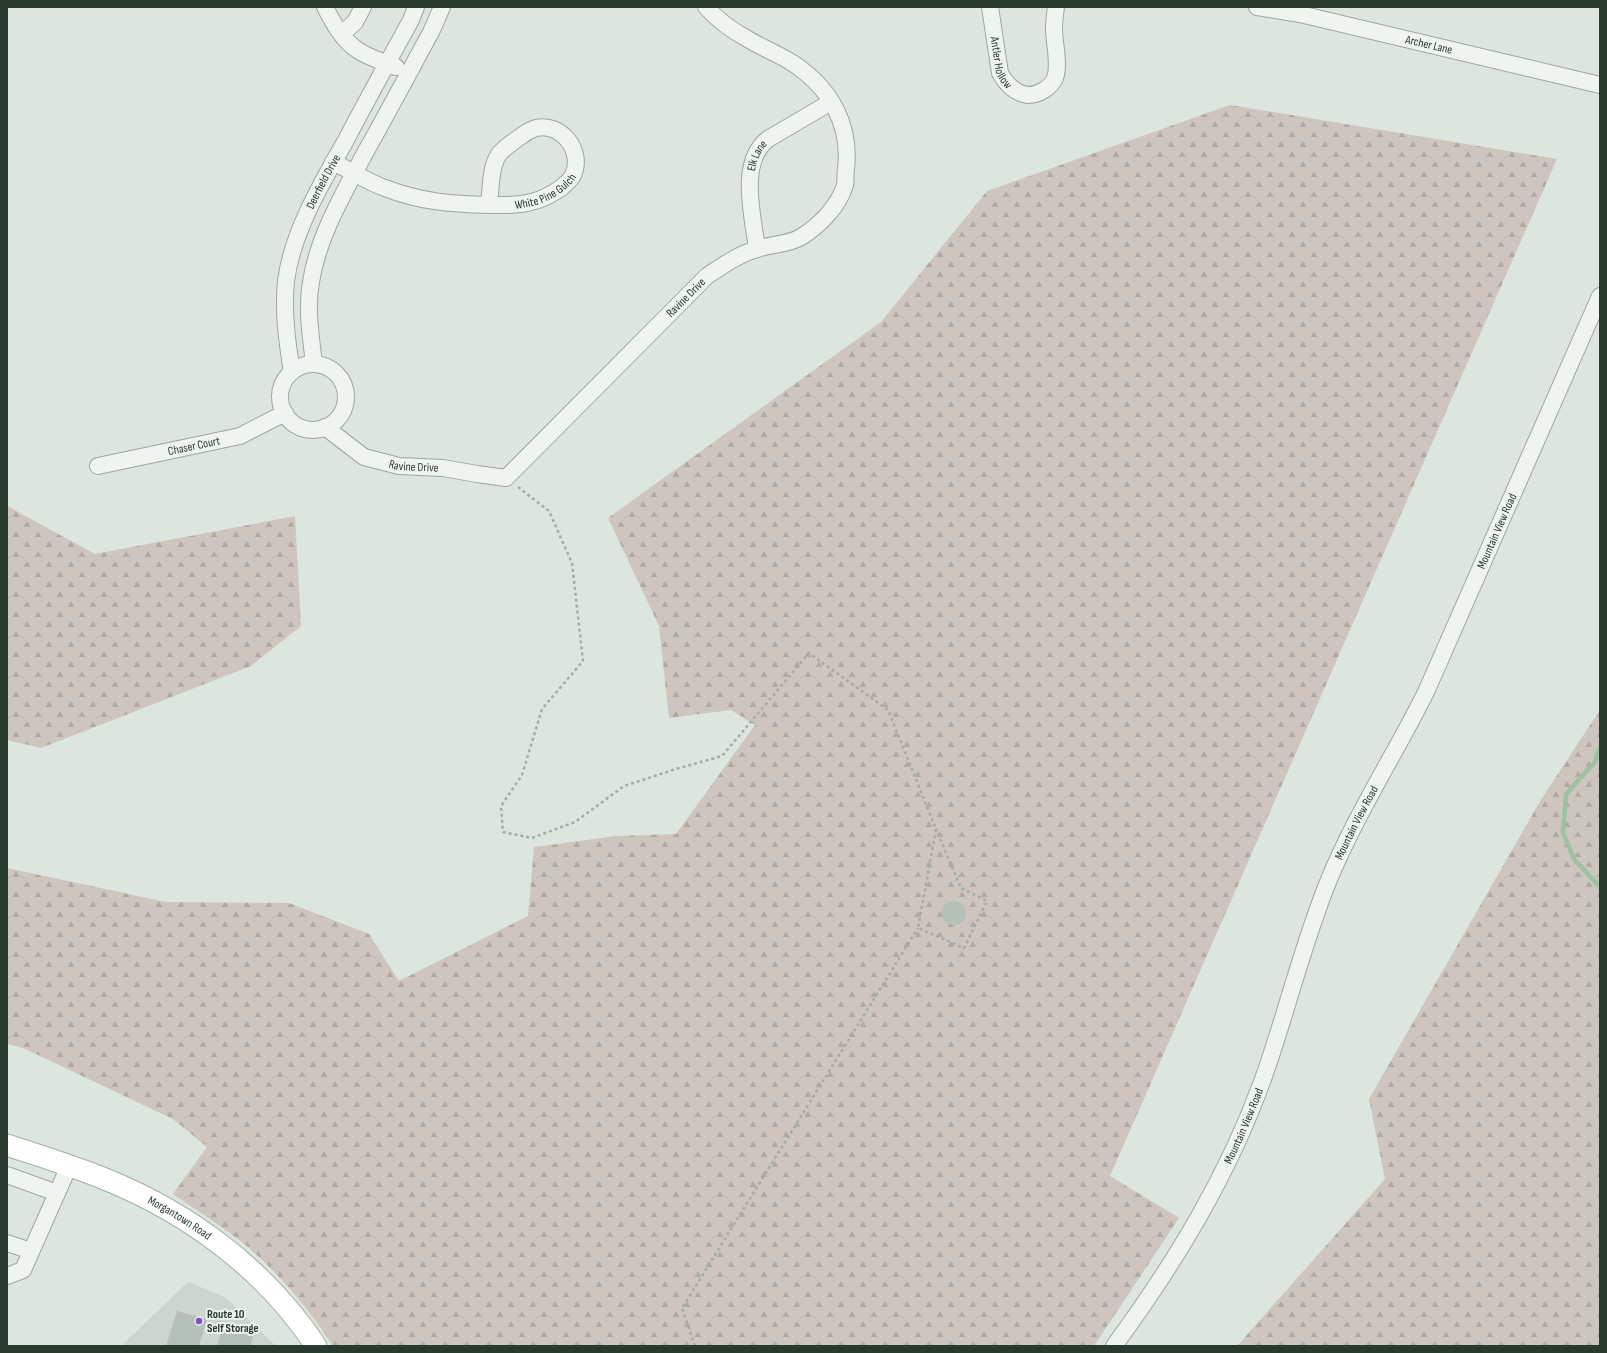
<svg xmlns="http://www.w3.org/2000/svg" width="1607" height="1353" viewBox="0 0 1607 1353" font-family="'Sofia Sans Condensed',sans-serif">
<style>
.built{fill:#ccd6ce}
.forest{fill:url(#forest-firs)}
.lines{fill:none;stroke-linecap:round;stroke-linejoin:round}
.stream{stroke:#9cc2a0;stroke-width:4.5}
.building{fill:#b5c1b8}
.minor-casing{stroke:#9ca79f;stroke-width:18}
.major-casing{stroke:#9eb0a2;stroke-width:23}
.path{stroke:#a3ada7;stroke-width:2.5;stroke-dasharray:3 3;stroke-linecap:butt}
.minor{stroke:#eff4f1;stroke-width:16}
.major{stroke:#fff;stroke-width:21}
.poi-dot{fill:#814fbe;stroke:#ecf3ee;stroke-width:1.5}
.labels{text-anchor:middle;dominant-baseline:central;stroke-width:4;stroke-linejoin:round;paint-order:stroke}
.street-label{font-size:12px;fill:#283a2d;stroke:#ecf3ee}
.poi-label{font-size:12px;font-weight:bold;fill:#283a2d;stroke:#ecf3ee;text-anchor:start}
</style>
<defs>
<pattern id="forest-firs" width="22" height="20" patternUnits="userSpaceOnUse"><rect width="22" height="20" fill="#cec5bf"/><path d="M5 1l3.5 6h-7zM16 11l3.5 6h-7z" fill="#b1aaa4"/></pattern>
</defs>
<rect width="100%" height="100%" fill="#dde5df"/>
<!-- built -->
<path class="built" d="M188,1282L225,1297L276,1346H121Z"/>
<!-- forest -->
<g class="forest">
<path d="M1230,105L1557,159L1110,1176L1179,1218L1094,1346H333C308,1308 278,1272 243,1243C220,1225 196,1210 173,1194L207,1147L173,1119L23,1048L7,1044V868L166,902L289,903L369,934L399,981L528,916L534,847L617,836L676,834L755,725L731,710L669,718L659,626L608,518L881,322L987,191Z"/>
<path d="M7,506L95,554L295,516L301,626L251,666L41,748L7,740Z"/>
<path d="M1600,710V1346H1237L1385,1179L1369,1099L1542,798Z"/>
</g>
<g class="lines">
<!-- stream -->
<path class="stream" d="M1600,747L1595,762L1566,794L1563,832L1574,859L1598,885H1600"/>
</g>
<!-- building -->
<g class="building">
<circle cx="954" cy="913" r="12"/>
<path d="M177,1311L207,1319L199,1346H166Z"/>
<path d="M223,1325L254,1333L250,1346H217Z"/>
</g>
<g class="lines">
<defs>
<g id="minor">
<path d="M325,7C333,23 343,41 359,51C370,58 383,62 396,67"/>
<path id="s1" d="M990,7L1000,73C1006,84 1014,93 1028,95C1038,95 1051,88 1055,78C1060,65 1054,42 1054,29C1054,21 1055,14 1056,7"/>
<path id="s2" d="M1257,7L1300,14L1600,85"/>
<path d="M342,34L355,22L363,7"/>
<path id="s3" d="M333,162C350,170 367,182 385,188C421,202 451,204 489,205C503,205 517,206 531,202C542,200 552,194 561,188C565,184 571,180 573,175C584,151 561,122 536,128C530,130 525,133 520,137C513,142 505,147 499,154C490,167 491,190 489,205"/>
<path id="s4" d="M757,249C753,216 738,162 768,139L831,102"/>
<path d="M314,364C311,337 306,309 311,282C318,236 344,193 365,153C388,112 410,71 432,30L442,7"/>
<circle cx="313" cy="397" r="33"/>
<path id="s5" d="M292,372C287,342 283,312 286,281C292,233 322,182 346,140C367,100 389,60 411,20L416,7"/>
<path id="s6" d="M325,427L364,457L399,466L443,468L477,474L506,478L707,276C722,266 739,254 757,249C771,244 788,245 801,237C819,226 839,206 845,185C846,180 845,174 846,169C851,125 831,89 794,64C779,54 762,48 746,38C731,30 718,20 706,7"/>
<path id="s7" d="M98,466L240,436L285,413"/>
<path d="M7,1175L57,1193"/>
<path d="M7,1243L31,1251"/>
<path d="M7,1276L23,1270L69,1166"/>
<path id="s8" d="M1114,1346C1175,1263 1228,1176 1263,1079C1287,1012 1303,942 1330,877C1357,813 1395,754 1426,692L1600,296"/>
</g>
<g id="major">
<path id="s9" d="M7,1145C40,1156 73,1166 105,1179C189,1213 265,1269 316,1346"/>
</g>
</defs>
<!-- minor casing -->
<use href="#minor" class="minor-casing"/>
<!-- major casing -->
<use href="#major" class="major-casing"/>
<!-- path -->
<g class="path">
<path d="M518,487L549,511L572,563L583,661L542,709L522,775L501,806L503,832L532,838L575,822L624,786L676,769L722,756L809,653L888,710L936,829L918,928L964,948L987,901L961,888L936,829"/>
<path d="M695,1346L682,1308L918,928"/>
</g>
<!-- minor -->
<use href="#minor" class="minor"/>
<!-- major -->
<use href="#major" class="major"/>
</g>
<!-- markers -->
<circle class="poi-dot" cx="199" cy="1321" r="4"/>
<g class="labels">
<!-- street labels -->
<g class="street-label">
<text stroke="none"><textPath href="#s2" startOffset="176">Archer Lane</textPath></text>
<text stroke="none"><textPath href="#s1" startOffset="57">Antler Hollow</textPath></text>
<text stroke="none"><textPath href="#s4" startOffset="95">Elk Lane</textPath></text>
<text stroke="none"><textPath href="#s5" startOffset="198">Deerfield Drive</textPath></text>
<text stroke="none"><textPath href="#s3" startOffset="224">White Pine Gulch</textPath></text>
<text stroke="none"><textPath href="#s6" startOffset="448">Ravine Drive</textPath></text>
<text stroke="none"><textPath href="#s7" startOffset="98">Chaser Court</textPath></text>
<text stroke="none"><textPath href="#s6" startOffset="100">Ravine Drive</textPath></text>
<text stroke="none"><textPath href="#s8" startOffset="904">Mountain View Road</textPath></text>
<text stroke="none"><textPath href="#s8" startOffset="580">Mountain View Road</textPath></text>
<text stroke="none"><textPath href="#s8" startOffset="256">Mountain View Road</textPath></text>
<text stroke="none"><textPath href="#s9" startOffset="188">Morgantown Road</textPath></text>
</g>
<!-- poi labels -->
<g class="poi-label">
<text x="207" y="1314">Route 10<tspan x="207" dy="14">Self Storage</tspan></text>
</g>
</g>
<!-- border -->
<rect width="1607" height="1353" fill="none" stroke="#283a2d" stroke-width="16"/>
</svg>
